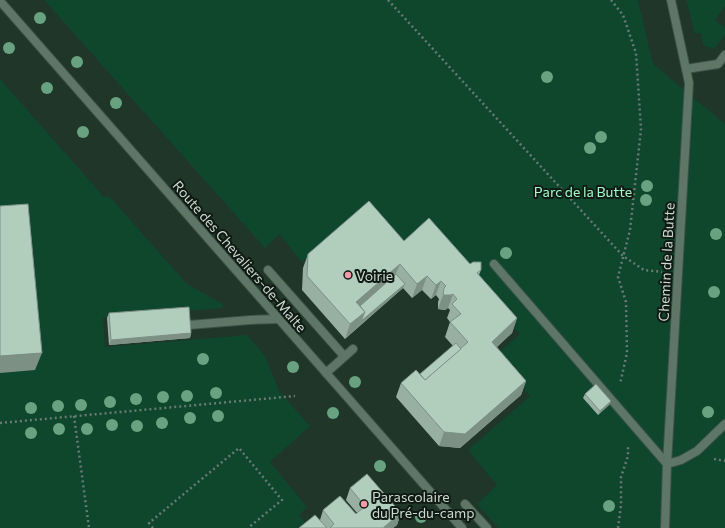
<svg xmlns="http://www.w3.org/2000/svg" width="725" height="528" viewBox="0 0 725 528" font-family="Commissioner,sans-serif">
<style>
.green{fill:#0f472c}
.lines{fill:none;stroke-linecap:round;stroke-linejoin:round}
.lane-casing{stroke:#3d5247;stroke-width:10}
.street-casing{stroke:#3d5247;stroke-width:10}
.path{stroke:#687b6f;stroke-width:2.5;stroke-dasharray:2 3;stroke-linecap:butt}
.lane{stroke:#5d7666;stroke-width:8}
.street{stroke:#5d7666;stroke-width:8}
.tree{fill:#68a280}
.wall{fill:#98b0a2}
.shaded-wall{fill:#7c9084}
.building{fill:#b1cdbc;stroke:#7c9084}
.poi-dot{fill:#f39aaa;stroke:#101a14;stroke-width:1.5}
.labels{text-anchor:middle;dominant-baseline:central;stroke-width:4;stroke-linejoin:round;paint-order:stroke}
.park-label{font-size:14px;fill:#a4fbc8;stroke:#101a14}
.street-label{font-size:14px;fill:#ccdad1;stroke:#101a14}
.poi-label{font-size:14px;fill:#ccdad1;stroke:#101a14;text-anchor:start}
</style>
<rect width="100%" height="100%" fill="#1f3628"/>
<!-- green -->
<g class="green">
<path d="M44,0H638L653,64L725,124V528H498L477,504L497,485L468,450L530,396L495,356L520,334L424,226L399,247L364,209L302,262L279,234L265,248Z"/>
<path d="M686,0H725V6L715,20L725,28V35L714,49L703,45L701,33L695,34Z"/>
<path d="M0,79L104,197H110L187,284L223,304L222,308L103,318L105,347L247,335L265,356L279,391L310,426L270,462L307,507L299,515L309,528H0Z"/>
</g>
<g class="lines">
<defs>
<g id="lane">
<path d="M686,69L718,64L725,55"/>
<path d="M494,264L667,464L681,460L697,451L725,424"/>
<path d="M268,270L344,356"/>
<path d="M189,325L250,320L278,319"/>
<path d="M326,373L353,349"/>
<path d="M465,504L487,528"/>
</g>
<g id="street">
<path d="M0,1L462,528"/>
<path d="M665,528L667,464L689,83L671,0"/>
</g>
</defs>
<!-- lane casing -->
<use href="#lane" class="lane-casing"/>
<!-- street casing -->
<use href="#street" class="street-casing"/>
<!-- path -->
<g class="path">
<path d="M388,0L623,256L644,270L662,272"/>
<path d="M611,0L623,15L636,53L641,129L630,230L618,277L626,302L627,353L620,384"/>
<path d="M74,416L89,528"/>
<path d="M0,423L295,396"/>
<path d="M714,459L725,461"/>
<path d="M153,528L149,523L239,448L282,500L248,528"/>
<path d="M618,528L621,505V477L628,456V446"/>
</g>
<!-- lane -->
<use href="#lane" class="lane"/>
<!-- street -->
<use href="#street" class="street"/>
</g>
<!-- trees -->
<g class="tree">
<circle cx="40" cy="18" r="6"/>
<circle cx="9" cy="48" r="6"/>
<circle cx="77" cy="62" r="6"/>
<circle cx="547" cy="77" r="6"/>
<circle cx="47" cy="88" r="6"/>
<circle cx="116" cy="103" r="6"/>
<circle cx="83" cy="132" r="6"/>
<circle cx="601" cy="137" r="6"/>
<circle cx="590" cy="148" r="6"/>
<circle cx="647" cy="186" r="6"/>
<circle cx="646" cy="200" r="6"/>
<circle cx="716" cy="234" r="6"/>
<circle cx="506" cy="253" r="6"/>
<circle cx="714" cy="292" r="6"/>
<circle cx="203" cy="359" r="6"/>
<circle cx="293" cy="367" r="6"/>
<circle cx="355" cy="382" r="6"/>
<circle cx="216" cy="393" r="6"/>
<circle cx="187" cy="396" r="6"/>
<circle cx="163" cy="397" r="6"/>
<circle cx="136" cy="399" r="6"/>
<circle cx="110" cy="402" r="6"/>
<circle cx="81" cy="405" r="6"/>
<circle cx="58" cy="406" r="6"/>
<circle cx="31" cy="408" r="6"/>
<circle cx="708" cy="412" r="6"/>
<circle cx="333" cy="413" r="6"/>
<circle cx="218" cy="416" r="6"/>
<circle cx="190" cy="418" r="6"/>
<circle cx="162" cy="423" r="6"/>
<circle cx="112" cy="425" r="6"/>
<circle cx="137" cy="426" r="6"/>
<circle cx="59" cy="429" r="6"/>
<circle cx="87" cy="429" r="6"/>
<circle cx="31" cy="433" r="6"/>
<circle cx="380" cy="466" r="6"/>
<circle cx="609" cy="506" r="6"/>
<circle cx="421" cy="517" r="6"/>
</g>
<!-- wall -->
<g class="wall">
<path d="M404,241L470,264L481,270L479,275L517,318L512,333L497,347L526,381L521,395L460,448L439,446L396,397L401,383L420,374L453,346L445,337L450,322L447,318L450,310L448,308L445,310L438,309V302L439,299L436,295L431,299L422,290L412,298L403,288L345,339L302,290L303,268L308,254Z"/>
<path d="M109,313L191,333L190,338L109,345L107,318Z"/>
<path d="M585,394L611,401L609,405L598,415L583,398Z"/>
<path d="M350,488L401,513L397,525L393,528H299L320,520L323,510L356,514L357,513L346,500Z"/>
</g>
<!-- shaded-wall -->
<g class="shaded-wall">
<path d="M400,264L394,278L354,314L356,302Z"/>
<path d="M427,276L422,290L412,298L417,284Z"/>
<path d="M441,281L436,295L431,299L436,285Z"/>
<path d="M405,284L403,288L359,326L361,321Z"/>
<path d="M453,294L448,308L445,310L438,309L443,295Z"/>
<path d="M365,312L359,326L345,339L350,324Z"/>
<path d="M517,318L512,333L487,356L492,342Z"/>
<path d="M191,333L190,338L109,345L111,340Z"/>
<path d="M42,353L35,370L0,373V356Z"/>
<path d="M526,381L521,395L460,448L439,446L444,432Z"/>
<path d="M611,401L609,405L598,415L600,411Z"/>
<path d="M401,513L397,525L393,528H383Z"/>
</g>
<!-- building -->
<g class="building">
<path d="M369,201L404,241L429,218L470,264L473,262H481V270L477,273L517,318L492,342L526,381L465,434L444,432L401,383L416,370L425,380L468,342L450,322L461,314L452,304L457,299L453,294L451,295H443L444,288L446,286L441,281L436,285L427,276L417,284L400,264L356,302L365,312L350,324L307,276L308,254Z"/>
<path d="M28,204L42,353L0,356V206Z"/>
<path d="M396,274L405,284L361,321L365,312L360,306Z"/>
<path d="M189,307L191,333L111,340L109,313Z"/>
<path d="M456,343L461,349L425,380L420,374Z"/>
<path d="M596,384L611,401L600,411L585,394Z"/>
<path d="M367,474L401,513L384,527V528H330L334,524L323,510L340,496L356,514L365,506L350,488Z"/>
<path d="M315,515L327,528H299Z"/>
</g>
<!-- markers -->
<g class="poi-dot">
<circle cx="348" cy="275" r="4"/>
<circle cx="364" cy="504" r="4"/>
</g>
<g class="labels">
<!-- park labels -->
<g class="park-label">
<text x="583" y="191">Parc de la Butte</text>
</g>
<!-- street labels -->
<g class="street-label">
<text transform="translate(240 256) rotate(49)">Route des Chevaliers-de-Malte</text>
<text transform="translate(666 262) rotate(-87)">Chemin de la Butte</text>
</g>
<!-- poi labels -->
<g class="poi-label">
<text x="356" y="275">Voirie</text>
<text x="372" y="496">Parascolaire<tspan x="372" dy="16">du Pré-du-camp</tspan></text>
</g>
</g>
</svg>
